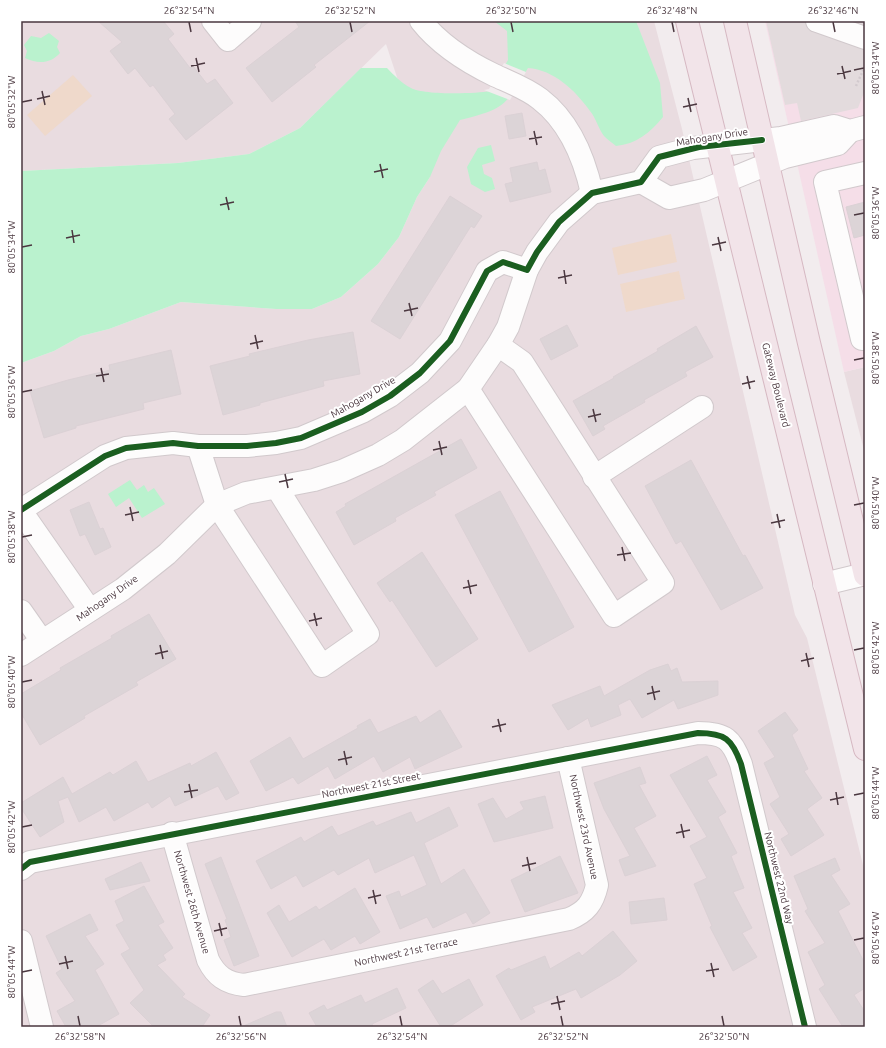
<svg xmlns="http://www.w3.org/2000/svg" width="886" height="1048" viewBox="0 0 886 1048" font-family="Ubuntu,sans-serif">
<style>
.residential{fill:#e9dce0}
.commercial{fill:#f5dee8}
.green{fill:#efd9cb}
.parking{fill:#e3dbdd}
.water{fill:#baf2ce}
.pier{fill:#f2ecee}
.building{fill:#dcd4d7;stroke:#dbd1d5}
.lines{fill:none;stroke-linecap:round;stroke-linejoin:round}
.minor-casing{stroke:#d1c9cc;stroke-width:24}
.major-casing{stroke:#d6b8c2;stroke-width:24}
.path{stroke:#d2cace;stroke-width:2.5;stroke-dasharray:2 2;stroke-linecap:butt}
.minor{stroke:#fdfcfc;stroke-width:22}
.major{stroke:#f2e4e9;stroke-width:22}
.cycleway-casing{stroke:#fff;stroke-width:8}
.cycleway{stroke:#1b5e20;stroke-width:6}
.ticks{fill:none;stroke:#4a373f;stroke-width:1.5}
.labels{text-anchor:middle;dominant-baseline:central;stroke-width:4;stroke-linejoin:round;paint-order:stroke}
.street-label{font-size:10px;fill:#4a373f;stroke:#fff}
.neatline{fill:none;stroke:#4a373f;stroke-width:1.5}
.ticks-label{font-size:10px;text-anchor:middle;fill:#4a373f}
</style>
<rect width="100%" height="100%" fill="#f2ecee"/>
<!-- residential -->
<g class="residential">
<path d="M21,21H654L682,129L795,615L807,638L864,869L865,1027H21V363L54,351L81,336L109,329L181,302L276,309H312L341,297L378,264L399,237L417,197L430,177L386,44L300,128L249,154L178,163L21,171Z"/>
<path d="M865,367V454L844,372Z"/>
</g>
<!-- commercial -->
<path class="commercial" d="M765,21H865V367L844,372Z"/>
<!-- green -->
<g class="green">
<path d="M73,75L92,96L45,136L27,115Z"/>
<path d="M671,234L677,262L618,275L612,248Z"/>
<path d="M679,271L685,299L626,312L620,284Z"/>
</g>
<!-- parking -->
<path class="parking" d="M766,21H865V90L858,108L801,121L797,103L785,105Z"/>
<!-- water -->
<g class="water">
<path d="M494,21H636L660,83L663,117C650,133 636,144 616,146C612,143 607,139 604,136C598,128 596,118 590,111C575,90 554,70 528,68C505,107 504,109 460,120L441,151L430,177L417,197L399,237L378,264L341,297L312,309H276L181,302L109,329L81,336L54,351L21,363V171L178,163L249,154L300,128L361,68H387C394,75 401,83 411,88C423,95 475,94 490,91L508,60L507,31Z"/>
<path d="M49,33L59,41L57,47L60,53C50,64 38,64 25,58L27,51L24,45L31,36L41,38Z"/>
<path d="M491,145L495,161L482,165L484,174L492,178L495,189L485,192L471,184L467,167L478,148Z"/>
<path d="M130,480L137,490L144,485L148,492L154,488L165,504L142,518L129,498L116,507L108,494Z"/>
</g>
<!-- pier -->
<path class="pier" d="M504,63L526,72L510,100L484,90L489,89Z"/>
<!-- building -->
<g class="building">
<path d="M98,21H163L174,34L168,39L190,68L193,66L207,84L215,79L233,103L186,140L169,119L175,114L153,85L150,87L135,68L128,74L110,51L122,42Z"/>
<path d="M295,21H370L314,65L316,67L272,102L246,68L299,27Z"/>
<path d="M522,113L526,136L509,139L505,116Z"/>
<path d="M537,162L539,171L545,169L551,192L510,202L505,184L513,182L510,168Z"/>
<path d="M450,196L482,216L474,228L471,226L400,339L371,321Z"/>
<path d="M865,202V235L854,238L846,207Z"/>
<path d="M567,325L578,346L551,360L540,339Z"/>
<path d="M696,326L713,357L685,372L687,376L644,400L645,402L603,426L605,429L593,436L573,401L614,378L613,377L658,351L657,349Z"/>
<path d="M353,332L360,374L323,381L324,386L260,403V405L223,415L210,366L250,356L249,354L308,340Z"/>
<path d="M171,350L181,394L143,403L144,409L76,426V428L44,438L30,391L68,380L110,370L109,365Z"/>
<path d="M461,439L477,468L434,492L436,495L395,518L396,521L354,545L336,512L346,506L345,504Z"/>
<path d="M691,460L743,556L745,555L763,588L721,610L681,541L676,544L645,486Z"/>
<path d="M500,491L574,627L529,652L455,515Z"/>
<path d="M89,502L100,529L103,528L111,547L95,555L85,534L80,536L70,510Z"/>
<path d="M422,552L478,639L436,667L392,600L390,602L377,583Z"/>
<path d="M149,614L176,659L136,682L138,685L84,716L85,718L40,745L21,713V694L61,670L60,668L112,638L111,636Z"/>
<path d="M668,664L671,671L677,668L682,682L718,681V695L678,709L674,700L642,718L630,699L618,705L621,715L591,727L588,718L568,730L552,705L600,686L604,696L650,670Z"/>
<path d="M440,710L462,747L415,769L410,757L383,772L374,756L335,779L328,766L298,784L293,777L266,791L250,761L290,737L303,759L358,728L357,726L370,719L378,733L416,716L420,723Z"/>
<path d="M785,712L798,730L792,735L808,769L804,771L822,798L807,809L824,835L791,856L781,839L789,834L770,804L780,797L764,763L775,757L758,731Z"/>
<path d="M216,752L239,793L226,800L218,786L175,806L170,796L152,808L148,802L114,821L106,807L79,822L68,797L58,801L64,822L40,837L21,808V803L63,777L72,794L110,772L113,775L136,761L148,782L190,763L191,766Z"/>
<path d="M707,756L717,775L707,780L726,812L718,817L737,853L731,856L744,888L733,892L752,928L742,933L757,957L733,971L710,927L712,926L694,884L707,878L690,846L707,837L670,775Z"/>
<path d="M640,767L646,783L639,785L656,816L634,828L656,866L625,876L619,860L630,856L604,809L594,783Z"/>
<path d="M545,796L553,828L494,842L478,804L493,798L506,819L524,809L520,802Z"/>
<path d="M449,807L458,826L424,843L441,884L464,869L490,913L473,924L466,912L433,928L427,917L400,929L386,896L399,891L401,897L427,885L414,855L375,873L369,858L338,875L334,870L303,887L296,875L271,889L256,861L301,837L304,842L332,826L338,836L373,821L376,826L411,812L416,823Z"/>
<path d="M560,856L578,893L525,912L511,880Z"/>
<path d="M221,857L259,956L234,966L224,940L231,937L225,920L227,919L205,864Z"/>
<path d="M835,858L840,870L831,875L850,904L838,911L865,964V988L854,995L865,1012V1027H843L819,989L825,985L808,952L825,943L805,911L808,909L794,876Z"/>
<path d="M141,862L150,881L110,890L105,879Z"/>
<path d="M144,886L164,922L158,925L173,948L163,955L166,960L157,965L185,994L182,997L210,1015L202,1027H154L130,1003L144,990L121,954L130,949L116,925L124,921L115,901Z"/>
<path d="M355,888L380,932L360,944L355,936L331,950L324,939L292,957L267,913L279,905L289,922L316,906L319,910Z"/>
<path d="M664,898L667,920L631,924L629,902Z"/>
<path d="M90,914L98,930L85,936L104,964L95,970L119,1014L96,1027H66L57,1011L75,1001L56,973L62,969L46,936Z"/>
<path d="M613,931L637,961L620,975L581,998L576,989L532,1007L535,1012L521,1020L496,976L509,968L511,970L545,956L550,969L579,952L582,956Z"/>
<path d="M469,979L483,1005L449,1027H441L418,990L433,980L442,994Z"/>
<path d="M397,988L406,1008L372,1024L373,1027H317L309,1013L324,1005L327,1010L361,995L365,1003Z"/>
<path d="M276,1012H281L287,1027H241Z"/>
</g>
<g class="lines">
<defs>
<g id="minor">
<path d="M213,21L228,40L250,21"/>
<path d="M421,21C440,45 467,62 494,75C509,82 526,88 540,99C570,122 584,157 592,193"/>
<path d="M817,21L865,38"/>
<path d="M865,173L825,182L862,339L865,338"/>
<path d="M641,182L669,198L704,190L785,157L838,144L850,131"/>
<path d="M468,389L614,616L663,583L522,362L498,345"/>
<path d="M198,446L217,505L322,666L368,634L277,488"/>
<path d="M594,477L702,407"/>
<path d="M21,510L105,456L126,448L173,443L198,446H247L276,443L301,438L362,412L390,396L420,373L450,341L487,271L503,262L527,270L537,252L559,222L592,193L641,182L659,157L693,148L781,138L834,126L850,131L865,127"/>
<path d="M21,511L90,610"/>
<path d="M824,584L865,574"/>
<path d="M21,611L42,641"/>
<path d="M21,655L123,589L167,554L217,505L246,493L314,480L342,471L378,455L403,440L468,389L498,345L508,327L527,270"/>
<path d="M172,833L208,960C216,976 226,983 244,985L569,919C586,912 593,903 597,885L568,758"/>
<path d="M21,869L30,862L698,733C725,733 732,739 741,764L805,1027"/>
<path d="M21,941L42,1027"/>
</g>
<g id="major">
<path d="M687,21L865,749"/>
<path d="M735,21L809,343L865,575"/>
</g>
</defs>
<!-- minor casing -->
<use href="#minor" class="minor-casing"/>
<!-- major casing -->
<use href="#major" class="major-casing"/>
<!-- path -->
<path class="path" d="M856,86L865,66"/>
<!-- minor -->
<use href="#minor" class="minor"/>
<!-- major -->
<use href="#major" class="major"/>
<defs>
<g id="cycleway">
<path d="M21,510L105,456L126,448L173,443L198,446H247L276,443L301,438L362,412L390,396L420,373L450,341L487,271L503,262L527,270L537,252L559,222L592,193L641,182L659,157L699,147L762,140"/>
<path d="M21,869L30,862L698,733C725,733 732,739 741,764L805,1027"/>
</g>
</defs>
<!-- cycleway casing -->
<use href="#cycleway" class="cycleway-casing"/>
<!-- cycleway -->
<use href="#cycleway" class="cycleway"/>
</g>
<!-- ticks -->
<path class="ticks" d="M189,22L191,32M350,22L352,32M511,22L513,32M672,22L674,32M833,22L835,32M196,58L199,72M191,66L205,63M842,66L845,79M854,70L864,68M837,74L851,71M42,91L45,105M688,98L691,112M37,99L50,96M22,102L32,100M683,107L697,104M534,131L537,145M529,139L542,137M380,164L383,178M374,172L388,169M226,197L229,210M220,205L234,202M854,215L864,213M72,230L74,243M718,237L721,251M66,238L80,235M712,245L726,242M22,247L32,245M564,270L566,284M558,278L572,275M409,303L412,316M404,311L418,308M255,335L258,349M250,344L263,341M854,360L864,358M101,368L104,382M96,376L109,374M747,376L750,389M742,384L755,381M22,392L32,390M593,409L596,422M588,417L601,414M439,441L442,455M433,450L447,447M285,474L288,488M279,482L293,479M854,505L864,503M130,507L133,521M777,514L780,528M125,515L139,512M771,523L785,520M22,537L32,535M622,547L625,561M617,555L631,553M468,580L471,594M463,588L477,585M314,613L317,626M309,621L322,618M160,645L163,659M854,650L864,648M806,653L809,667M155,654L168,651M801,661L814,658M22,682L32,680M652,686L655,700M647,694L660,691M498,719L501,732M492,727L506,724M344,751L347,765M338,760L352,757M189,784L192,798M184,792L198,790M836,792L838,805M854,795L864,793M830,800L844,797M681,824L684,838M22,827L32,825M676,833L690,830M527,857L530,871M522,866L536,863M373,890L376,904M368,898L381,895M219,923L222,936M214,931L227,928M854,940L864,938M65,956L68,969M711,963L714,977M59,964L73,961M706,971L719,969M22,972L32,970M557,996L560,1010M551,1004L565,1001M78,1016L80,1026M239,1016L241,1026M400,1016L402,1026M561,1016L563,1026M722,1016L724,1026"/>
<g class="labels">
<!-- street labels -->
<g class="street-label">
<text transform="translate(712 137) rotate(-9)">Mahogany Drive</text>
<text transform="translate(776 385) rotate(76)">Gateway Boulevard</text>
<text transform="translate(363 397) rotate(-30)">Mahogany Drive</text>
<text transform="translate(107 598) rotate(-35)">Mahogany Drive</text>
<text transform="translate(371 785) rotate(-11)">Northwest 21st Street</text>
<text transform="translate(584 827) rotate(78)">Northwest 23rd Avenue</text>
<text transform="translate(779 878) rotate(76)">Northwest 22nd Way</text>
<text transform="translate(192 902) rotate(74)">Northwest 26th Avenue</text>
<text transform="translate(406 952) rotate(-12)">Northwest 21st Terrace</text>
</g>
</g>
<!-- border -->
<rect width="886" height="1048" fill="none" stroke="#ffffff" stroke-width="44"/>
<rect x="22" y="22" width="842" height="1004" class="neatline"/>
<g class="ticks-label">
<text x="189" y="14">26°32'54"N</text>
<text x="350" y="14">26°32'52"N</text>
<text x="511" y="14">26°32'50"N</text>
<text x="672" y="14">26°32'48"N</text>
<text x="833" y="14">26°32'46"N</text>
<text transform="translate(875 68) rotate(-90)" y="4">80°05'34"W</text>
<text transform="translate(11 102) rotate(-90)" y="4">80°05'32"W</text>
<text transform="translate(875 213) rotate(-90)" y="4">80°05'36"W</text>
<text transform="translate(11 247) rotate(-90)" y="4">80°05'34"W</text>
<text transform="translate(875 358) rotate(-90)" y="4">80°05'38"W</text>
<text transform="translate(11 392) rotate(-90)" y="4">80°05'36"W</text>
<text transform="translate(875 503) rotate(-90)" y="4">80°05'40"W</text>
<text transform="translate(11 537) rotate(-90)" y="4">80°05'38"W</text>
<text transform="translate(875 648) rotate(-90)" y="4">80°05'42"W</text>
<text transform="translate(11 682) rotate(-90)" y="4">80°05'40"W</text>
<text transform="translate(875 793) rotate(-90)" y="4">80°05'44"W</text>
<text transform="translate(11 827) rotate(-90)" y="4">80°05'42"W</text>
<text transform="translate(875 938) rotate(-90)" y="4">80°05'46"W</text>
<text transform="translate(11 972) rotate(-90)" y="4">80°05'44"W</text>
<text x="80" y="1040">26°32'58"N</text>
<text x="241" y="1040">26°32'56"N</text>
<text x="402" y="1040">26°32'54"N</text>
<text x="563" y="1040">26°32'52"N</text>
<text x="724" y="1040">26°32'50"N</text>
</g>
</svg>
